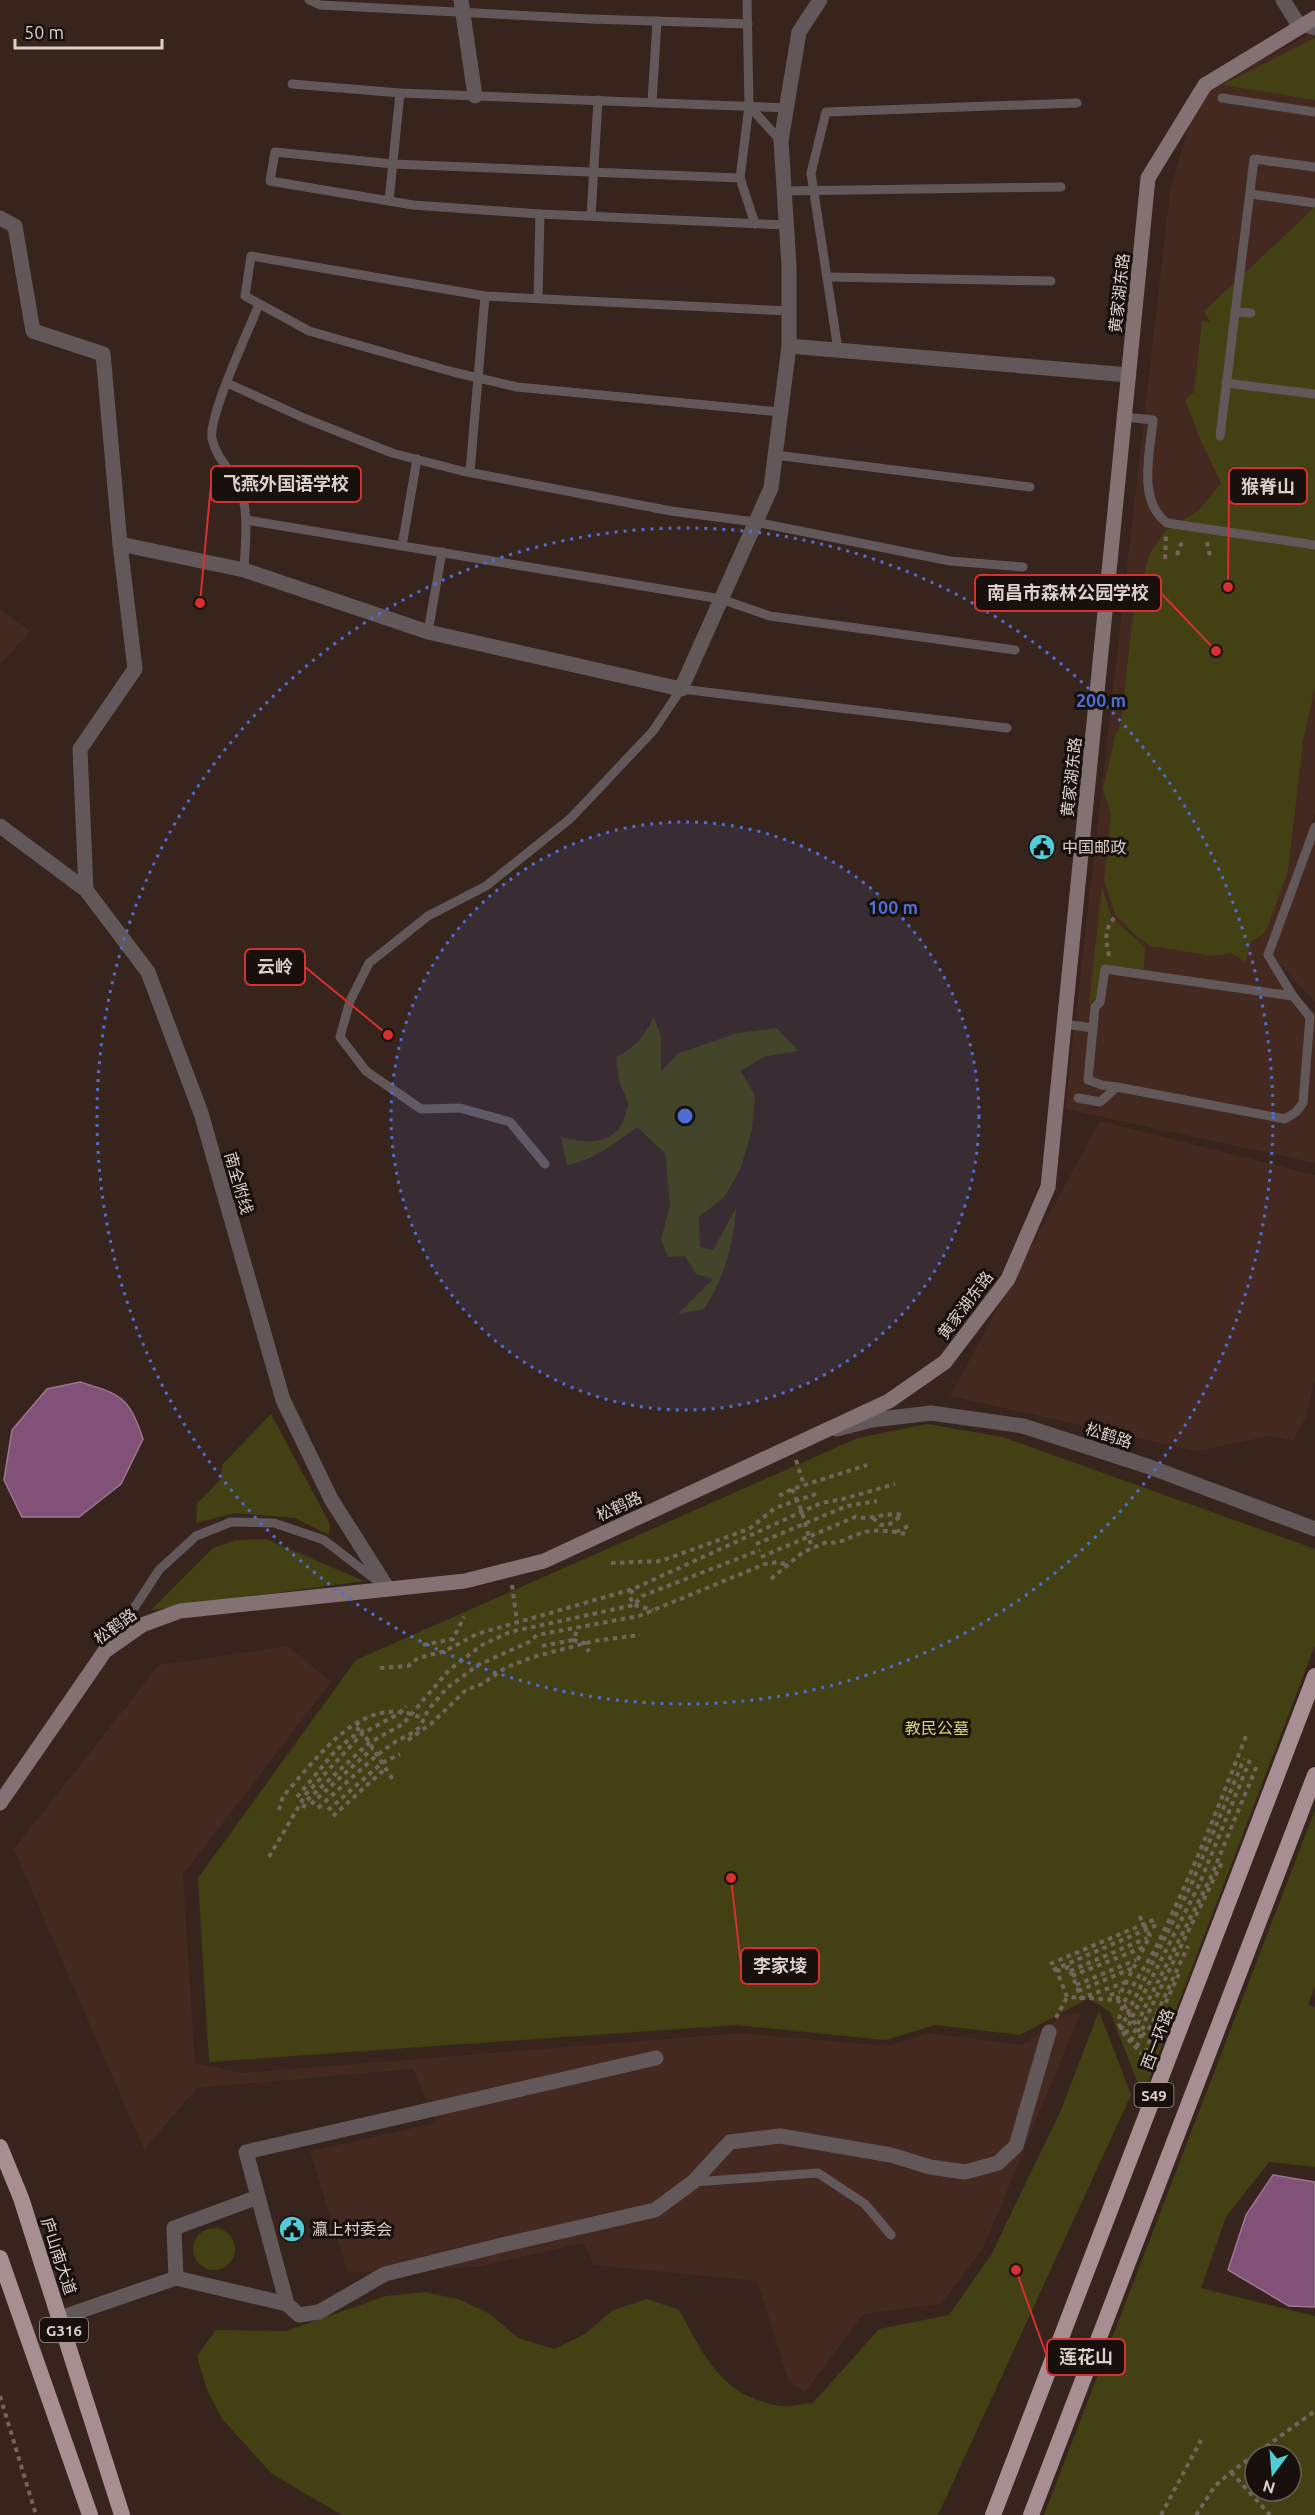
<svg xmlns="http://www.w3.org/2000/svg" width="1315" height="2515" viewBox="0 0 1315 2515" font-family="Ubuntu,'Noto Sans SC',sans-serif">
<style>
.built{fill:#432920}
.green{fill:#434013;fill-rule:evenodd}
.water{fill:#815178;stroke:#9d7791;stroke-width:1.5}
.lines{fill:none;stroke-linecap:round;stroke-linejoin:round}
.path{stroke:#75645e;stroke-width:4;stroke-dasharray:4.5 4.5;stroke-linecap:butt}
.service{stroke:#635859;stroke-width:9}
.minor{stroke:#635859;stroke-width:15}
.tertiary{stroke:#635859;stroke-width:15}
.secondary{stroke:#837174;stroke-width:15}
.trunk{stroke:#a68e92;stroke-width:16}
.ring{fill:none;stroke:#4d6ed5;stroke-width:3;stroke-dasharray:3 6}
.labels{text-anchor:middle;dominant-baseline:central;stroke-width:6;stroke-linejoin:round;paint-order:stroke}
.shield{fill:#18100d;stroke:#a29692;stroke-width:1.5}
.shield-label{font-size:15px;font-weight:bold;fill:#ddd0cb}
.street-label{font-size:16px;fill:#ddd0cb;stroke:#18100d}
.poi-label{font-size:16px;fill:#ddd0cb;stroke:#18100d;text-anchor:start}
.park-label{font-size:16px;fill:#dad477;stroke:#18100d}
.centre{fill:#4d6ed5;stroke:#18100d;stroke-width:3}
.ring-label{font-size:18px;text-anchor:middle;font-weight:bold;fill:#4d6ed5;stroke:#18100d;stroke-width:6;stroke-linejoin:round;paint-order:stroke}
.leader{fill:none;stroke:#d63030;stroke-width:2}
.callout-dot{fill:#d63030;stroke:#18100d;stroke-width:2}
.callout{fill:#18100d;stroke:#d63030;stroke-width:2}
.callout-label{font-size:18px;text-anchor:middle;font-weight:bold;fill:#ddd0cb}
</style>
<rect width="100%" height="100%" fill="#37241d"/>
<!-- built -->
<g class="built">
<path d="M1315,31V814L1263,958L1315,1013V1163L1065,1109L1170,191L1193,111L1219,82Z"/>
<path d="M0,609L30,631L0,665Z"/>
<path d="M1315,831V1002L1271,955Z"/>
<path d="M1100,1121L1315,1175V1380L1307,1415L1293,1441L1270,1436L1197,1451L950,1396Z"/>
<path d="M288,1646L331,1682L183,1875L195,2063L243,2073L739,2033L888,2046L928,2033L1023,2045L1063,2015L1081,2012L984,2246L941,2304L863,2314L805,2392L789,2382L757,2281L593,2265L584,2243L477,2267L348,2273L310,2151L436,2123L413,2069L197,2088L144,2150L14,1849L159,1665Z"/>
</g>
<!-- green -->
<g class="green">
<path d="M1315,38V100L1222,85Z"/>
<path d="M1315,207V688L1303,741L1288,871L1266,932L1251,942L1246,962L1231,953L1213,956L1151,946L1137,937L1116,916L1104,881L1111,814L1103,789L1115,736L1121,723L1135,597L1140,591L1149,555L1165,531L1199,510L1221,483L1201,441L1185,400L1194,392L1202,321L1210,322L1204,311Z"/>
<path d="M1102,887L1112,918L1145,947L1144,970L1103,964L1097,997L1089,1004Z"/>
<path d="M654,1016L661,1037V1072L677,1054L737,1033L777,1028L798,1051L763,1057L741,1071L755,1096L752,1130L740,1170L724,1197L699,1217L700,1247L713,1250L736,1208C733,1245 725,1277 704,1309L678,1314L713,1279L696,1274L685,1256L668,1257L661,1239L670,1206L665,1153L637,1127C615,1143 594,1160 567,1165L561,1137C582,1143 605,1146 620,1127C624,1121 626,1110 629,1104L619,1081L616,1057C635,1048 645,1036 654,1016Z"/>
<path d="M271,1414L330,1524L329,1535L295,1518L235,1513L196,1523L197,1504L221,1479L222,1465Z"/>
<path d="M927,1424L1003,1437L1315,1549V1645L1143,2096L1110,2012L1089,1998L1020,2035L935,2025L886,2040L736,2025L209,2062L198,1878L356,1660L858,1438Z"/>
<path d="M266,1539L364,1581L151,1610L213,1548L236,1540Z"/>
<path d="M1315,1810V1987L1308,2005L1315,2007V2167L1269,2162L1226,2217L1201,2288L1315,2316V2515H1044ZM1255,2455H1291V2491H1255Z"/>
<path d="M1099,2011L1131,2095L938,2515H342L272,2474L222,2419L207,2390L197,2356L216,2330L286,2331L386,2296L424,2292L458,2299L490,2314L518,2338L554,2349L585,2334L613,2310L647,2299L679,2310C704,2354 719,2394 775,2405C786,2408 801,2404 813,2403L879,2329L949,2315L991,2255L1061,2110Z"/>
<circle cx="214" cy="2249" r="21"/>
</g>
<!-- water -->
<g class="water">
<path d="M80,1382C120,1394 129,1396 143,1439L121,1484L79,1517H22L4,1480L12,1430L47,1389Z"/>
<path d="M1273,2175L1315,2182V2307L1289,2306L1228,2270L1246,2215Z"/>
</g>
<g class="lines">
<!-- path -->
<g class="path">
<path d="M1207,542L1210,556"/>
<path d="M1177,555L1183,539"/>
<path d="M1165,559L1166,536"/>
<path d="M1109,956C1106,940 1103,929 1116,916"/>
<path d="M796,1460L804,1485"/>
<path d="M792,1489L802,1512L812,1549"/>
<path d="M779,1496L792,1489L867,1465"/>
<path d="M873,1518L881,1525L890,1524L902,1515"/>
<path d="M896,1532L912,1524"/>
<path d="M756,1544L847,1506L877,1501"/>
<path d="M761,1557L855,1517C872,1520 886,1512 902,1515"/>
<path d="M611,1563L661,1561L749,1529L775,1508L816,1494"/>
<path d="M771,1579L803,1552L827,1542C839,1546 852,1535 865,1532C877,1529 893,1531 905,1534"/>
<path d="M512,1585L517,1622"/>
<path d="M633,1590L629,1595L634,1605L653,1610"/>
<path d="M573,1640L584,1643L589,1652"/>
<path d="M423,1645L453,1639L464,1617"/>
<path d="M542,1646L573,1640L578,1629"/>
<path d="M380,1668L408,1666L418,1658L445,1651L477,1634L633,1589L821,1503L843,1499L895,1484"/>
<path d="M356,1722L395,1783"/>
<path d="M408,1740L432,1723L466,1690L482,1684L505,1668L533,1657L594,1641L640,1635"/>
<path d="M297,1797L336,1750L355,1735L359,1727"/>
<path d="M311,1804L373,1748"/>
<path d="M303,1808L306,1801L369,1743L403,1724L449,1670L482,1645L510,1632L634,1605L642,1596L760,1550"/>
<path d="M318,1808L377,1755L395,1742L414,1732L420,1727L428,1710L447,1688L478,1665L529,1642L537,1635L639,1616L765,1564L778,1562L787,1565"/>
<path d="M279,1810L283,1796C319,1757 363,1689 424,1719"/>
<path d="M328,1810L382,1763L400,1754"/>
<path d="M333,1816L386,1768"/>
<path d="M269,1857L306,1794L363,1733L400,1713L406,1706"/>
<path d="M1050,1964L1158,1918"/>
<path d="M1053,1970L1159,1924"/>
<path d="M1070,1971L1147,1938"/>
<path d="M1179,1974L1154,2028L1144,2056C1137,2048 1117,2030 1119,2020C1121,1998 1146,1968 1156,1947C1190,1879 1218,1808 1246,1736"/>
<path d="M1072,1976L1144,1947"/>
<path d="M1126,1982L1081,1998L1069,1967L1057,1971L1067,1997L1117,2000L1124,2005L1142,2036L1151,2026L1188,1946"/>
<path d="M1076,1985L1136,1960"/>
<path d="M1078,1991L1133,1968"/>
<path d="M1110,1995L1120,1992"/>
<path d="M1117,2000L1150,1936L1139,1915"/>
<path d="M1056,2018L1067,1997"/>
<path d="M1121,2030L1128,2012L1191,1885L1244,1759"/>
<path d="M1126,2034L1131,2019L1199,1885L1250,1760"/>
<path d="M1131,2041L1143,2011L1210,1879L1258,1763"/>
<path d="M1137,2047L1146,2018L1223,1860"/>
<path d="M0,2396L36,2515"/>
<path d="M1231,2472L1270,2515"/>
<path d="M1161,2515L1201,2440"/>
<path d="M1196,2515L1215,2486L1231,2472L1315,2411"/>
</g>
<!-- service -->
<g class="service">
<path d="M309,0L320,5L591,19L748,24"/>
<path d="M747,0L749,106L781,141"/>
<path d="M1300,27L1315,31"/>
<path d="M292,84L400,93L788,108"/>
<path d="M1222,98L1315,112"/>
<path d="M652,102L657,21"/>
<path d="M749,106L740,178L755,224"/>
<path d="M740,178L393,164L275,152L270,181L413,205L540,214L786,225"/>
<path d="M784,191L1061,187"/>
<path d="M1250,194L1315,203"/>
<path d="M389,201L400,93"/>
<path d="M591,216L598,100"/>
<path d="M827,277L1051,281"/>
<path d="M538,298L540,214"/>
<path d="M1235,312L1251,313"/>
<path d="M838,350L811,173L826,112L1077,103"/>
<path d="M227,383L304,418L392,453L462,471L671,511L755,522L950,561L1023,567"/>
<path d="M1226,383L1315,394"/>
<path d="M780,412L517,387L453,372L309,331L245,296L251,256L485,296L789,311"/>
<path d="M1124,417L1153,420C1150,452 1137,501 1167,523L1315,545"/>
<path d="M1220,436L1254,159L1315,167"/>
<path d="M775,455L1030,487"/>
<path d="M470,472L485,296"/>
<path d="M246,520L721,599L770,616L1015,650"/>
<path d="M402,546L417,459"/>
<path d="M244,570C245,544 250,511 239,487C232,470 217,460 212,439C208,416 249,330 259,304"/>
<path d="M428,632L442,552"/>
<path d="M1064,1024L1093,1028L1088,1080L1102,1085L1117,1087"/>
<path d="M1093,1028L1095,1007L1100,1002L1105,969L1293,996"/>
<path d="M1078,1098L1100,1102L1117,1087L1285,1119L1296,1112L1303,1103L1310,1017L1293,996L1268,955L1315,827"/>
<path d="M545,1164L510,1122L460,1108L421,1109L366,1071L340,1037L350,1001L369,963L428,916L486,886L571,818L653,731L681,689L1007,728"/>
<path d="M112,1642L159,1570L196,1536L231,1522L274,1523L324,1540L380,1583"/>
<path d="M693,2182L818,2173L865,2204L891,2235"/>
</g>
<!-- minor -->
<g class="minor">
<path d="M461,0L475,96"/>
<path d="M1283,0L1300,27"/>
<path d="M0,218L15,226L33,331L103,354L120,544L135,669L80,749L86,890"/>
<path d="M789,346V266L781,141L799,32L820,0"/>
<path d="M120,544L244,570L428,632L681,689L771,488L789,346L1129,375"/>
<path d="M0,826L86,890L148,972L201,1113L283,1400L331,1499L388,1589"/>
<path d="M176,2278L174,2228L258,2197"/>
<path d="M287,2304L246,2152L656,2058"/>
<path d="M60,2318L176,2278L287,2304L299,2315L319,2312L385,2274L502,2245L655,2210L693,2182L730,2142L780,2136L891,2155L930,2167L965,2172L998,2163L1016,2146L1049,2032"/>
</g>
<!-- tertiary -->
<path class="tertiary" d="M837,1429L872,1420L931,1413L1023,1426L1147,1466L1315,1529"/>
<!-- secondary -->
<path class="secondary" d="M0,1803L105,1651L142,1625L180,1611L465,1581L544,1561L889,1401L945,1362L1008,1279L1048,1187L1148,178L1205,85L1315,18"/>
<!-- trunk -->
<g class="trunk">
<path d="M0,2147L21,2198L122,2515"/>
<path d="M0,2258L90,2515"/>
<path d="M993,2515L1315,1676"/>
<path d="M1031,2515L1315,1775"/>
</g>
</g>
<!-- distance rings -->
<circle cx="685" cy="1116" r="294" fill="#4d6ed5" fill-opacity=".12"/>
<g class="ring">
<circle cx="685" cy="1116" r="294"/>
<circle cx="685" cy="1116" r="588"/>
</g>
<!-- icons -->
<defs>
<symbol id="civic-disc" viewBox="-11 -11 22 22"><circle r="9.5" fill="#52ccd6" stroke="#18100d"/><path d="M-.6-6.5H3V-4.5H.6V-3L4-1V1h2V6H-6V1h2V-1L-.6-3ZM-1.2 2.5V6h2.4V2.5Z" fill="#111"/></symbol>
</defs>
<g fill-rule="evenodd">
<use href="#civic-disc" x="1027" y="832" width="30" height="30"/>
<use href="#civic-disc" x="277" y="2214" width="30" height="30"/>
</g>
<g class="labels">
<!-- shield labels -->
<g class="shield">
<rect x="1134.5" y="2083" width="39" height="24" rx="4.5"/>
<rect x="40" y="2318" width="48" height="24" rx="4.5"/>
</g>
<g class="shield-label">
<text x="1154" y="2095">S49</text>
<text x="64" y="2330">G316</text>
</g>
<!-- street labels -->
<g class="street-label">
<text transform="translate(1119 293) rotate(-84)">黄家湖东路</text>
<text transform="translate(1071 777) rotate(-84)">黄家湖东路</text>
<text transform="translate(239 1183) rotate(74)">南全附线</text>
<text transform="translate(965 1305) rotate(-53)">黄家湖东路</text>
<text transform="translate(1109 1435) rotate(18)">松鹤路</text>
<text transform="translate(619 1506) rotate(-25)">松鹤路</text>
<text transform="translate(115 1626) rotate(-36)">松鹤路</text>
<text transform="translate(1157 2039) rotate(-69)">西一环路</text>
<text transform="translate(59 2256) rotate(72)">庐山南大道</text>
</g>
<!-- poi labels -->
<g class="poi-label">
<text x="1062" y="847">中国邮政</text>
<text x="312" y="2229">瀛上村委会</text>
</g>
<!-- park labels -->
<g class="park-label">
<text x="937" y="1728">教民公墓</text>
</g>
</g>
<circle cx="685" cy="1116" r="9" class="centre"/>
<g class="ring-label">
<text x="1101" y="707">200 m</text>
<text x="893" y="914">100 m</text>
</g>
<!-- callouts -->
<path class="leader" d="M200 603L211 484M1228 587L1229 486M1216 651L1161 593M388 1035L305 967M731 1878L741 1966M1016 2270L1047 2357"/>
<g class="callout-dot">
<circle cx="200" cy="603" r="6"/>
<circle cx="1228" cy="587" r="6"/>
<circle cx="1216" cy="651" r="6"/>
<circle cx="388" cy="1035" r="6"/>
<circle cx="731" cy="1878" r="6"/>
<circle cx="1016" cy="2270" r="6"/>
</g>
<g class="callout">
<rect x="211" y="466" width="150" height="36" rx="6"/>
<rect x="1229" y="468" width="78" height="36" rx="6"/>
<rect x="975" y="575" width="186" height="36" rx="6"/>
<rect x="245" y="949" width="60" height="36" rx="6"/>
<rect x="741" y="1948" width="78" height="36" rx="6"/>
<rect x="1047" y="2339" width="78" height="36" rx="6"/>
</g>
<g class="callout-label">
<text x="286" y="490">飞燕外国语学校</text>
<text x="1268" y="493">猴脊山</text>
<text x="1068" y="599">南昌市森林公园学校</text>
<text x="275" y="973">云岭</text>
<text x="780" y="1972">李家堎</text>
<text x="1086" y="2363">莲花山</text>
</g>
<!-- north arrow -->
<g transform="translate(1273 2473) rotate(196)"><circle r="28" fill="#18100d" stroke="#675d59" stroke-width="1.5"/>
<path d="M0-4.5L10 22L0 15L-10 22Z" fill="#52ccd6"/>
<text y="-9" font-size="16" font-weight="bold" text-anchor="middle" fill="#ddd0cb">N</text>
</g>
<!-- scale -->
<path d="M15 39v9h147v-9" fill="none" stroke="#ddd0cb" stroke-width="3"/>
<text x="24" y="39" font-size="18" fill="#ddd0cb" stroke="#18100d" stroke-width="4.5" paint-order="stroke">50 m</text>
</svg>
